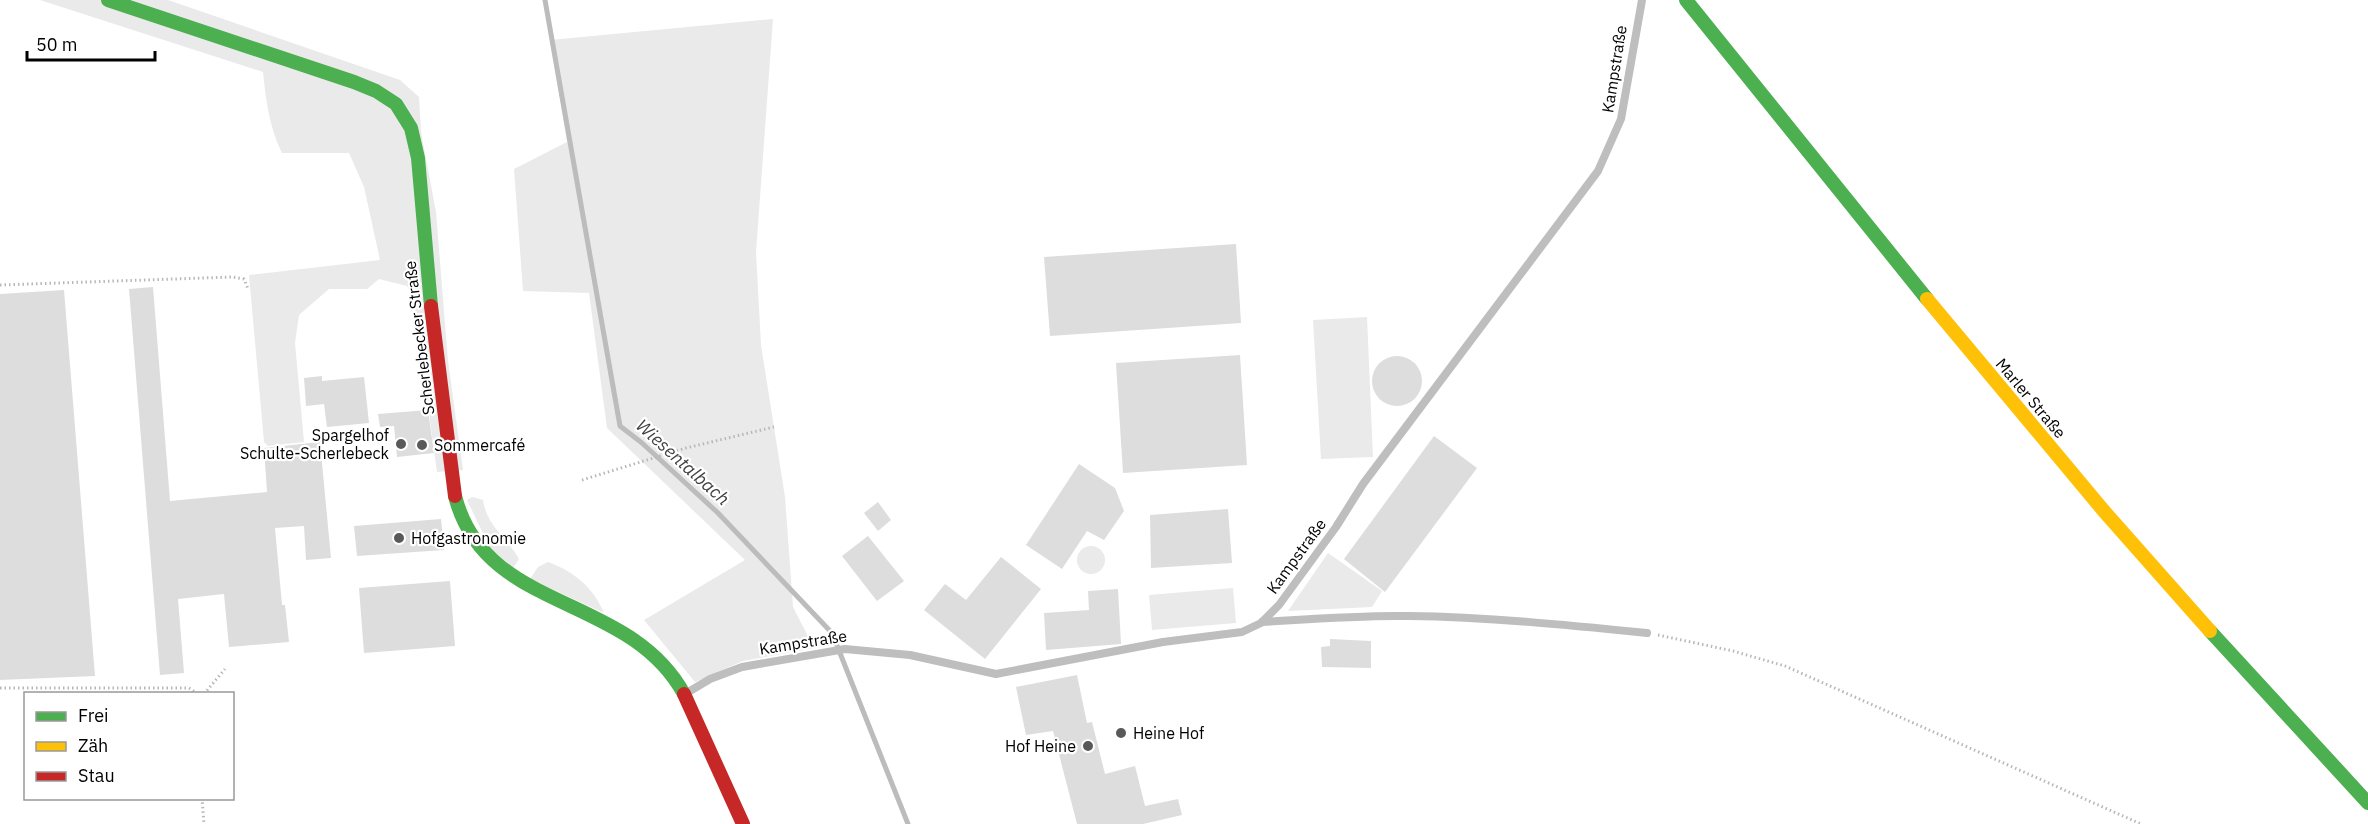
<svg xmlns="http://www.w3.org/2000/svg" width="2368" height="824" viewBox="0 0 2368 824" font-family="'IBM Plex Sans',sans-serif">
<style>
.green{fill:#eaeaea}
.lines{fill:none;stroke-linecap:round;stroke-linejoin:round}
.stream{stroke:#bcbcbc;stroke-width:5}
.building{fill:#ddd}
.path{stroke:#b8b8b8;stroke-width:3;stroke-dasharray:1.5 3;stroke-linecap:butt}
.lane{stroke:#bebebe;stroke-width:8}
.fast{stroke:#4caf50;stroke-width:14}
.slow{stroke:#ffc107;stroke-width:14}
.jam{stroke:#c62828;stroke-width:14}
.poi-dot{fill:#595959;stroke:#fff;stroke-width:2}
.labels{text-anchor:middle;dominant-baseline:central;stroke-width:4.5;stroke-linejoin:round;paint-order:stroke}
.street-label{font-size:16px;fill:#000;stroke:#fff}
.poi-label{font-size:16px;fill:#000;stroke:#fff;text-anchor:start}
.water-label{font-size:18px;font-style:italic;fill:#414141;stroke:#fff}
</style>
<rect width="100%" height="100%" fill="#fff"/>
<!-- green -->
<g class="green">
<path d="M40,0H168L400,80L419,97L421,132L436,212L448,361L463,470L437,472L413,297L407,286L379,279L367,289H329L299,315L295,343L304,442L268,446L264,442L249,275L380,260L364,187L349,153H282C269,127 266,100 263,72Z"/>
<path d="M773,19L756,252L761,345L785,497L793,607L814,648L743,661L695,682L644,620L745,560L607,428L589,293L523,291L514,169L567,142L550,40Z"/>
<path d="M1367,317L1373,457L1321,459L1313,320Z"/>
<path d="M472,497L483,500C487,527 507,537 519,559L513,568L490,548L467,500Z"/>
<circle cx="1091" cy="560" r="14"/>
<path d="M1328,553L1382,591L1372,607L1288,611Z"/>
<path d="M548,562C573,571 593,587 604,613L530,579L538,567Z"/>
<path d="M1233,588L1236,623L1152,630L1149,595Z"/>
</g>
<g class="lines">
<!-- stream -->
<path class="stream" d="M545,0L620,426L642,443L718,513L832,633L908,824"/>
</g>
<!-- building -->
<g class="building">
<path d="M1236,244L1241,323L1050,336L1044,257Z"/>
<path d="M153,287L170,501L267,492L264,448L320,442L331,558L306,560L304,526L275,528L282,605H285L289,642L229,647L224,594L178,599L184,673L160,675L129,289Z"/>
<path d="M64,290L95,676L0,680V294Z"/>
<path d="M1240,355L1247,465L1123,473L1116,363Z"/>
<circle cx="1397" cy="381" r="25"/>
<path d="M322,376V381L364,377L369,423L327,427L324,404L306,406L304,378Z"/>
<path d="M428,410L434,453L397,457L394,426L380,427L378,414Z"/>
<path d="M1434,436L1477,468L1385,592L1344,559Z"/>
<path d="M1079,464L1115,488L1124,511L1104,540L1087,531L1062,569L1026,545Z"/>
<path d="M878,502L891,520L878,531L864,513Z"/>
<path d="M1228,509L1232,563L1151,568L1150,515Z"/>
<path d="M441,519L444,550L357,556L354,526Z"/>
<path d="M868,536L904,581L877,601L842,556Z"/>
<path d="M1001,557L1041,589L985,659L924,610L945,584L966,600Z"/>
<path d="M450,581L455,646L364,653L359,588Z"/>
<path d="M1118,589L1121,644L1046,650L1044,613L1089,610L1088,591Z"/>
<path d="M1330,639L1371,641V668L1322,667L1321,647L1330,646Z"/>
<path d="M1077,675L1087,723L1092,722L1105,774L1135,766L1145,806L1178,799L1182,815L1143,824H1077L1053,731L1026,735L1016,687Z"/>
</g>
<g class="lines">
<!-- path -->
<g class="path">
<path d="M0,285L232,277L244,279L248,289"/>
<path d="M582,480L686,448L774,427"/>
<path d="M1658,635L1733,651L1785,666L2141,824"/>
<path d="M0,688H189L198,694"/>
<path d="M204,694L225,669"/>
<path d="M202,798L204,824"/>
</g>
<!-- lane -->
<g class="lane">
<path d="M1262,622C1311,619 1360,615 1409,616C1488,617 1568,625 1647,633"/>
<path d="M685,694L710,679L742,667L845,649L910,655L996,674L1163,642L1242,632L1261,623L1279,605L1336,527L1363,484L1598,171L1621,119L1642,0"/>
</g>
<!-- fast -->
<g class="fast">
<path d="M108,0L354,82L376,91L396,104L411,128L418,158L431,306"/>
<path d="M1686,0L1927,299"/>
<path d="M455,496C485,614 628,592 684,694"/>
<path d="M2210,631L2368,803"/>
</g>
<!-- slow -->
<path class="slow" d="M1927,299L2103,510L2210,631"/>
<!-- jam -->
<g class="jam">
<path d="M431,306L455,496"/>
<path d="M684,694L743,824"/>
</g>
</g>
<!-- markers -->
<g class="poi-dot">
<circle cx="401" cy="444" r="6"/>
<circle cx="422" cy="445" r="6"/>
<circle cx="399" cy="538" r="6"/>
<circle cx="1121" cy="733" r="6"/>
<circle cx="1088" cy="746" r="6"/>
</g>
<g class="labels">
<!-- street labels -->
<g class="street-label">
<text transform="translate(1614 69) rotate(-81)">Kampstraße</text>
<text transform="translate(419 338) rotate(-97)">Scherlebecker Straße</text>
<text transform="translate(2031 398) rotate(50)">Marler Straße</text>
<text transform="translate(1296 556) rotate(-54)">Kampstraße</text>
<text transform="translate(803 642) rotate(-9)">Kampstraße</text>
</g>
<!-- poi labels -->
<g class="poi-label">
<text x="389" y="435" text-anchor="end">Spargelhof<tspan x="389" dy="18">Schulte-Scherlebeck</tspan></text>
<text x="434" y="445">Sommercafé</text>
<text x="411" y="538">Hofgastronomie</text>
<text x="1133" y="733">Heine Hof</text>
<text x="1076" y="746" text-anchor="end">Hof Heine</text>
</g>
<!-- water labels -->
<g class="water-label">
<text transform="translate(683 462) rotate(42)">Wiesentalbach</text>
</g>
</g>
<!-- legend -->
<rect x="24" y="692" width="210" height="108" fill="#ffffff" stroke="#999999" stroke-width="1.5"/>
<rect x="36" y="712" width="30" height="9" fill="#4caf50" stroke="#999999" stroke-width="1.5"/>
<text x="78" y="722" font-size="18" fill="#000000">Frei</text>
<rect x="36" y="742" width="30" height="9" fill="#ffc107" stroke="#999999" stroke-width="1.5"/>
<text x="78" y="752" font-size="18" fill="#000000">Zäh</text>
<rect x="36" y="772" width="30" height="9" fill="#c62828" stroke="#999999" stroke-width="1.5"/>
<text x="78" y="782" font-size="18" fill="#000000">Stau</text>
<!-- scale -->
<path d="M27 51v9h128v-9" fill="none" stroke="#000000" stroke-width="3"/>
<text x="36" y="51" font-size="18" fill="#000000" stroke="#ffffff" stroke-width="4.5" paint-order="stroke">50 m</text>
</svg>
